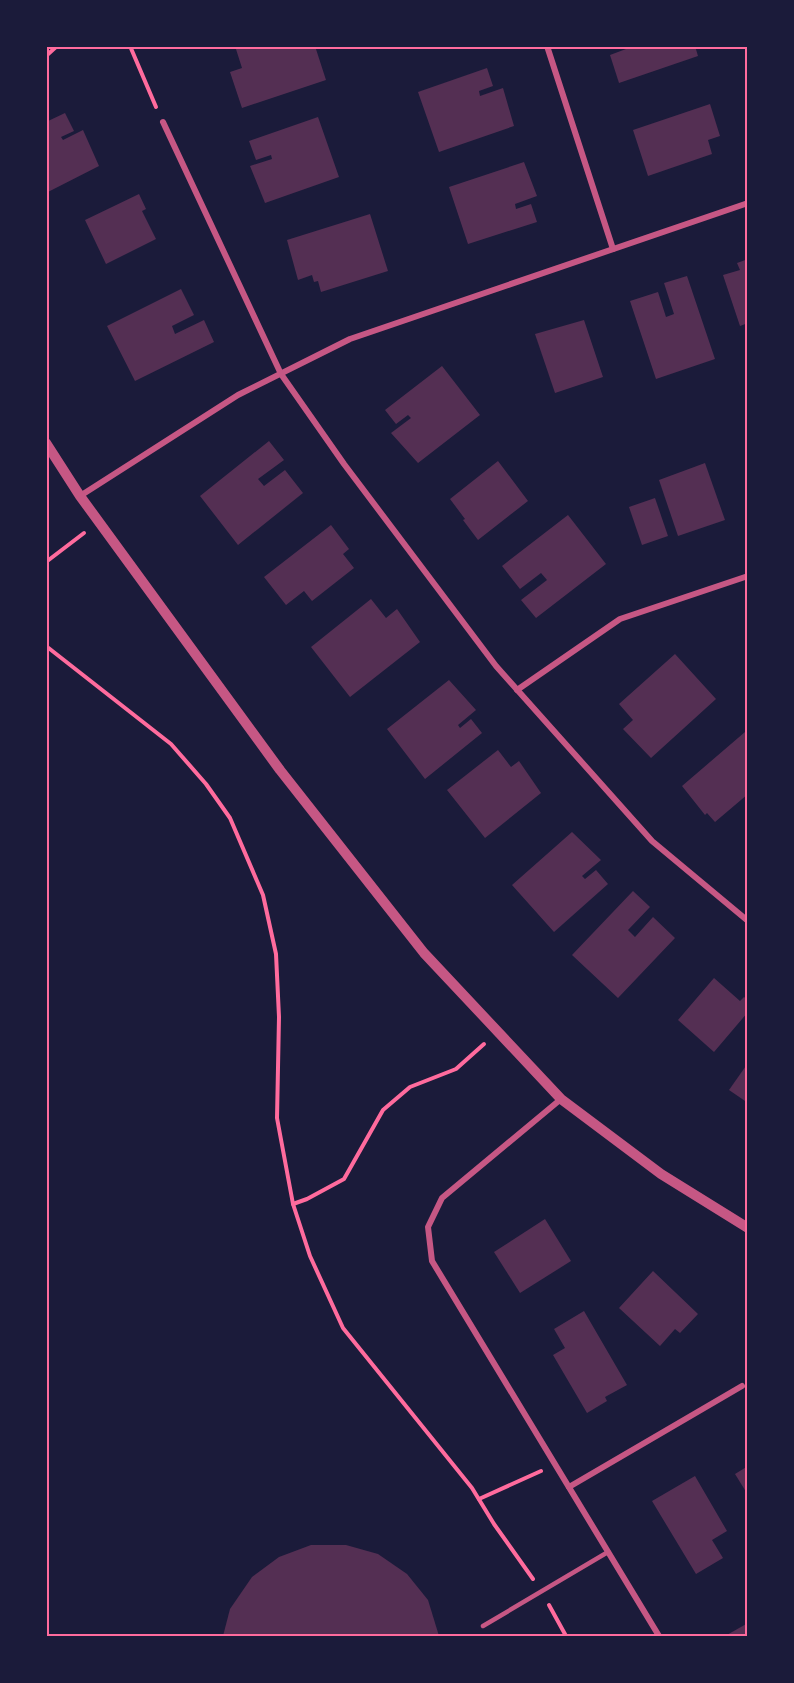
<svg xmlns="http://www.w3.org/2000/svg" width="794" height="1683" viewBox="0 0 794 1683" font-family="Helvetica,sans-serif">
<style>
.building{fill:#542f53}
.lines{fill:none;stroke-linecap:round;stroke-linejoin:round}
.path{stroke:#ff6b9d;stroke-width:4}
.service{stroke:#c65784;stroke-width:4.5}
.minor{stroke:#c65784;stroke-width:6}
.tertiary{stroke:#c65784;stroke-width:10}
.neatline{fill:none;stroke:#ff6b9d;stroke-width:2}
</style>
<rect width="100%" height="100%" fill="#1b1b3a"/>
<!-- building -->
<g class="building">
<path d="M235,46H315L326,80L242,108L230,72L242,68Z"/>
<path d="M634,46H695L698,56L619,83L610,55Z"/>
<path d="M487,68L493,86L479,91L480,96L503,88L514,126L439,152L418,92Z"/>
<path d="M710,104L720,136L708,140L712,154L648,176L633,130Z"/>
<path d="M65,113L74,131L61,137L63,140L83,130L99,166L46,193V122Z"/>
<path d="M318,117L339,177L265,203L250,166L272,159L271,155L256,160L249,141Z"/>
<path d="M524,162L537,196L515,204L516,209L531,204L537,222L468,244L449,187Z"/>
<path d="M139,194L146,209L142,211L156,239L106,264L85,220Z"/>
<path d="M370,214L388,271L321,292L318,281L314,282L312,275L298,280L287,240Z"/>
<path d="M748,259V323L740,326L723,275L740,270L737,263Z"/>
<path d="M687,276L715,359L656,379L630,301L658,292L666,317L674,314L664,283Z"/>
<path d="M181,289L194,315L172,326L175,334L204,320L214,342L135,381L107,326Z"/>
<path d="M584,320L603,377L555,393L535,334Z"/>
<path d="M442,366L480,415L418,463L391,433L411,418L408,415L396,424L385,410Z"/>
<path d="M269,441L284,460L258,479L264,486L285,470L303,493L238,545L200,496Z"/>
<path d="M498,461L528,501L478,540L463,520L465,519L450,499Z"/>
<path d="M705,463L725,520L678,536L659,480Z"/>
<path d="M655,498L668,536L642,545L629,507Z"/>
<path d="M568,515L606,564L536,618L521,600L547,580L541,573L520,589L502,566Z"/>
<path d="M331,525L349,549L343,554L354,568L312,601L304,591L286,605L264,577Z"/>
<path d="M371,599L386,618L397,609L420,642L350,697L311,647Z"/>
<path d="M675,654L716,699L651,758L623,729L633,720L619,704Z"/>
<path d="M449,680L476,710L458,725L460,728L471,719L482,733L425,779L387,729Z"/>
<path d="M745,732L748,735V794L715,822L707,813L705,815L682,786Z"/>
<path d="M498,750L511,767L519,761L541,793L485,838L447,790Z"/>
<path d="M572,832L601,860L582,876L585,879L596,870L608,884L554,932L512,885Z"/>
<path d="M633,891L650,907L628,930L635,937L653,917L675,938L618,998L572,955Z"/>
<path d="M714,978L740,1001L744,997L748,1000V1012L714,1052L678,1020Z"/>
<path d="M748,1063V1103L729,1090Z"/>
<path d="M545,1219L571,1261L520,1293L494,1252Z"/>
<path d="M653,1271L698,1314L680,1333L675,1329L660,1346L619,1308Z"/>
<path d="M584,1311L627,1385L605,1397L607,1401L587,1413L553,1355L565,1348L554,1329Z"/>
<path d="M748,1466V1495L735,1474Z"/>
<path d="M695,1476L727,1531L712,1540L723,1558L696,1574L652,1501Z"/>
<path d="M311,1545H346L378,1554L407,1574L428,1600L439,1636H223L230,1609L252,1577L279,1557Z"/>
<path d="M748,1623V1636H725Z"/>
</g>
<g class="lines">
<!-- path -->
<g class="path">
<path d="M130,46L156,107"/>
<path d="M46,56L57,46"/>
<path d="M46,562L84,533"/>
<path d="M46,646L171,744L206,784L230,818L263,895L276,954L279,1017L277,1118L293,1204L310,1256L343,1328L472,1488L494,1524L533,1579"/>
<path d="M293,1204L307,1199L344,1179L383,1110L410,1087L456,1069L484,1044"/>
<path d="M479,1499L541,1471"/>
<path d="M549,1605L566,1636"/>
</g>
<!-- service -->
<path class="service" d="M483,1626L608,1552"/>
<!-- minor -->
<g class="minor">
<path d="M547,46L613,249"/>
<path d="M163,122L281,374L344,464L496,666L652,841L748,921"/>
<path d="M80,496L238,395L350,339L748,203"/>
<path d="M517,690L620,619L748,576"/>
<path d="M561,1099L442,1198L428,1227L432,1261L659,1636"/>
<path d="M569,1487L742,1386"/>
</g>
<!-- tertiary -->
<path class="tertiary" d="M46,443L80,496L280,770L424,953L561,1099L661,1174L748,1228"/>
</g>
<!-- border -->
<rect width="794" height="1683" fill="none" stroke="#1b1b3a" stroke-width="96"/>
<rect x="48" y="48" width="698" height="1587" class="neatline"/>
</svg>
